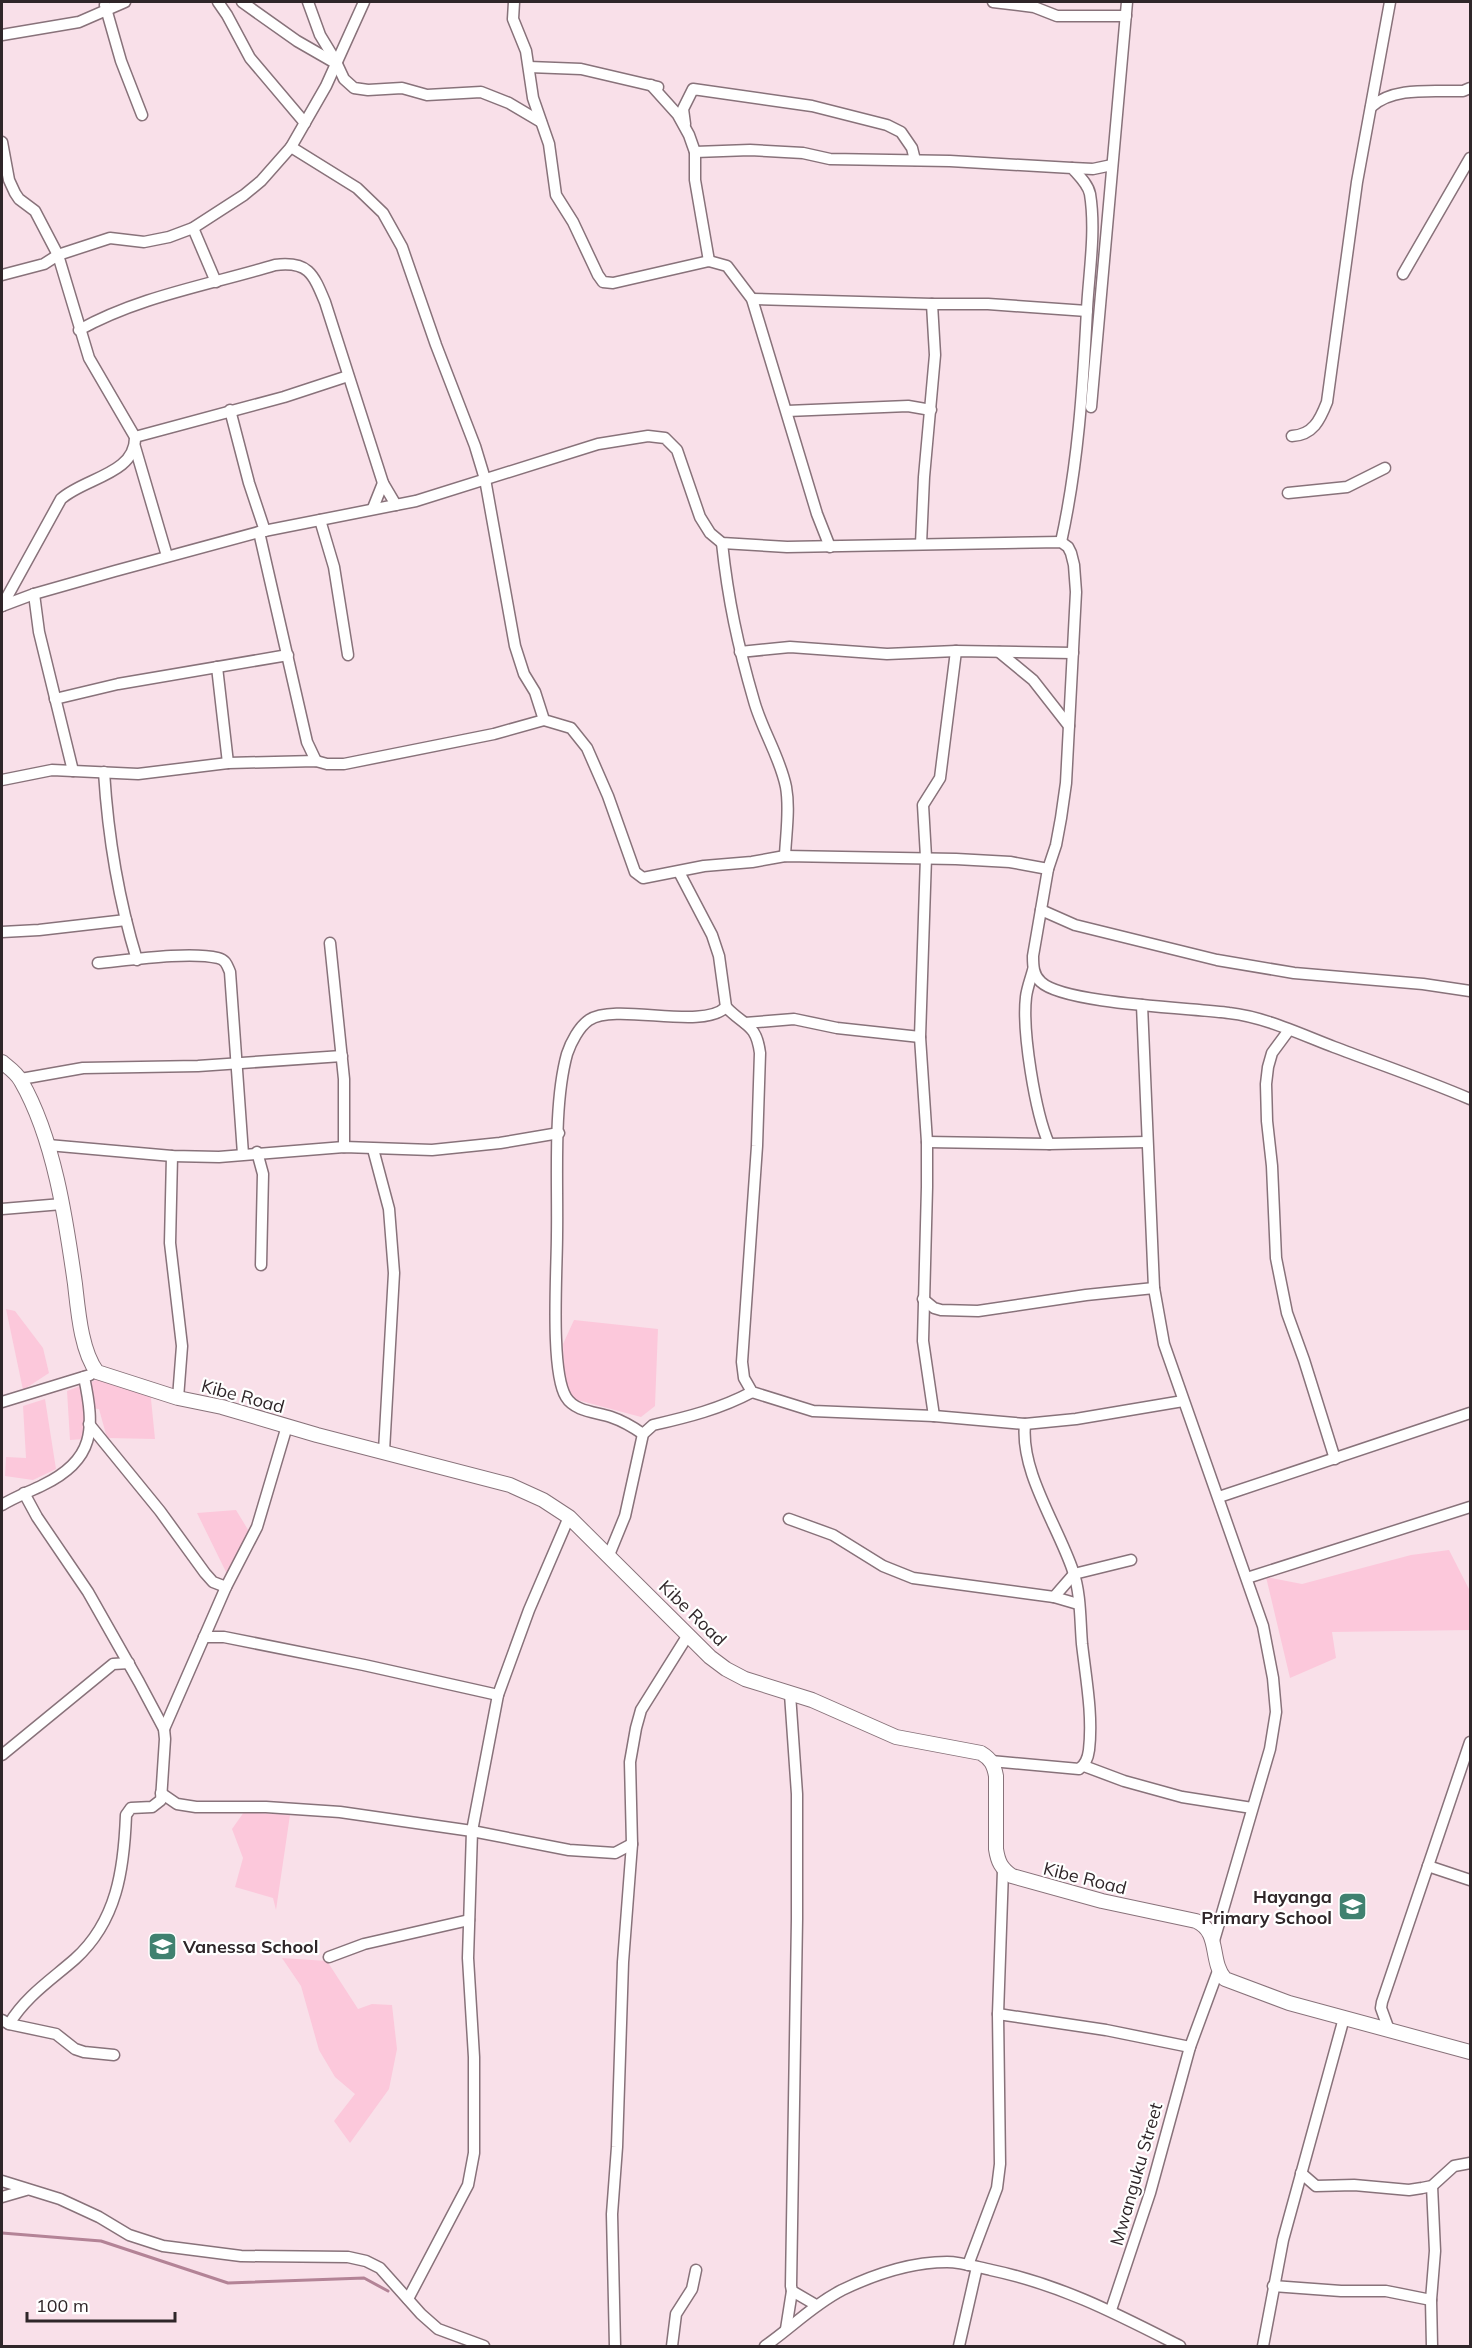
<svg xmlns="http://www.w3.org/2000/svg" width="1472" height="2348" viewBox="0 0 1472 2348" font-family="Mulish,sans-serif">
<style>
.green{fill:#fcc8db}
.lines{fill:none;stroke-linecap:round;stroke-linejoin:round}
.stream{stroke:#b38396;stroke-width:3}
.minor-casing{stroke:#88727a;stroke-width:13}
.tertiary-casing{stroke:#88727a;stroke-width:16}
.minor{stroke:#fff;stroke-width:10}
.tertiary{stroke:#fff;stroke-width:14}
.labels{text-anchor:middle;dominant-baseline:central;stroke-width:4.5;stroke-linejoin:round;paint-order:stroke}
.street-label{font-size:18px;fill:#2f2629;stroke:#fff}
.poi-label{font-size:18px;font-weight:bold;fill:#2f2629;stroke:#fff;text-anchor:end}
</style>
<rect width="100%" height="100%" fill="#f9e0e9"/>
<!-- green -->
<g class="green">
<path d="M6,1309L15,1311L43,1348L49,1373L23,1390Z"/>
<path d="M574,1320L658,1329L655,1406L641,1417L570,1398L564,1370L563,1344Z"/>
<path d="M99,1379L150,1389L155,1439L107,1438L99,1409L84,1408L85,1439L70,1440L67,1391Z"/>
<path d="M45,1399L56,1469L33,1480L5,1476L6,1457L26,1458L23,1406Z"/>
<path d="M236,1510L250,1533L227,1574L197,1513Z"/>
<path d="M1449,1550L1470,1591V1630L1332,1632L1336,1658L1290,1678L1266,1577L1302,1584L1411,1555Z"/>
<path d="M244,1812L290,1815L276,1910L273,1898L235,1887L243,1858L232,1829Z"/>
<path d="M282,1958L327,1961L358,2009L372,2004L392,2005L397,2049L389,2089L350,2143L334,2121L355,2094L335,2077L319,2050L301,1986Z"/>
</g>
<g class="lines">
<!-- stream -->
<path class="stream" d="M2,2233L101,2241L228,2283L364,2278L388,2291"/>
<defs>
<g id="minor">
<path d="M218,2L227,15L250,58L305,123"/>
<path d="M242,2L297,41L337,64L344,79L354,88L368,90L402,88L427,95L481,92L509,103L541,122"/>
<path d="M308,2L320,35L337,63"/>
<path d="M514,2L513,19L526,51L533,98L549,144L556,195L573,222L598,275L603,282L613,283L709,261L727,266L752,299L817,514L830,547"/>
<path d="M993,2L1034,7L1057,16H1126"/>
<path d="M105,5L121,61L142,115"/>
<path d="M2,35L79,22L125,2"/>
<path d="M529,67L581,69L658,87"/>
<path d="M651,85L678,115L689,135L695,152V180L709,261"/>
<path d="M1371,107C1394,86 1433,92 1463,91L1470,88"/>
<path d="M685,124L683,109L693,89L812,106L887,125L901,132L912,148L915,160"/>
<path d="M2,142L9,180L15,193L19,199L35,211L58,255L89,358L135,437C136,474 84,478 61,499L2,606"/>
<path d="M291,147L357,188L383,213L402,247L436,345L475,446L485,479L515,646L524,674L535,692L544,720L571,728L587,748L608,796L635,872L643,878L704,866L752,862L785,856L956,859L1010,862L1048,869"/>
<path d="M695,152L750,150L803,153L830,159L950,161L1072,168C1079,176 1088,184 1090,194C1096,231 1089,272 1087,309C1083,388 1078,465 1061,542"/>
<path d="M1072,168L1093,169L1112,165"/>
<path d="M193,228L216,282"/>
<path d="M1403,274L1470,158"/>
<path d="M2,275L44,264L58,255L110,238L144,242L169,237L193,228L244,195L261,181L291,147L326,86L364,2"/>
<path d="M752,299L932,304"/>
<path d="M79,330C140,296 209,285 275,265C308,261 313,273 325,302L383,483L396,505"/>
<path d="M1091,407L1127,2"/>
<path d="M230,410L249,483L265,531"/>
<path d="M787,411L908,406L931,410"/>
<path d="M1292,436C1313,435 1320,420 1327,402L1357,182L1390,2"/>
<path d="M135,437L284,397L348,376"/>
<path d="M135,447L167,556"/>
<path d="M1288,493L1347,487L1385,468"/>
<path d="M373,508L383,483"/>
<path d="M320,520L334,567L348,655"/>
<path d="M259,532L307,742L316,761"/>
<path d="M722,543C728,600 738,646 754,701C762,730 780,757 786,787C790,809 786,833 785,856"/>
<path d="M921,544L924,477L935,355L932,304H988L1087,311"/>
<path d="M34,594L39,632L73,771"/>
<path d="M2,606L34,594L115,571L259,532L416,501L598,444L648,436L665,438L677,450L700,517L710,533L722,543L787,547L1061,542L1068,547L1071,553L1074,565L1076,592L1066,783L1061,818L1056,845L1048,869L1033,956C1033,965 1033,975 1041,982C1064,1004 1193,1008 1229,1013C1265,1017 1300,1034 1334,1047C1379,1064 1426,1080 1470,1099"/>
<path d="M740,652L790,647L887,654L956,651L1073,653"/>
<path d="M999,652L1033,680L1069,726"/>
<path d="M217,667L228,763"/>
<path d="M55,699L118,684L288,655"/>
<path d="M104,772C108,836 118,898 137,960"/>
<path d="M2,780L52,770L138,774L228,763L316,761L327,764H344L494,734L544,720"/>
<path d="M1041,910L1075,925L1217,960L1294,973L1423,984L1470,991"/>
<path d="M2,932L39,930L126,920"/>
<path d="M330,943L344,1079V1147"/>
<path d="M98,963C129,960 190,951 218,958C226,960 227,965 230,972L243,1154"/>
<path d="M1033,970C1031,978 1027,988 1026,997C1022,1031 1035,1112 1049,1144"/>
<path d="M1142,1005L1154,1288L1164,1344L1263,1626L1273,1678L1276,1712L1270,1749L1213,1944"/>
<path d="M726,1007C745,1027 756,1023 760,1053L757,1146L742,1362L744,1378L752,1392L813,1411L934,1416L1025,1424L1076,1419L1183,1401"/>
<path d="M745,1023L794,1019L837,1028L920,1037"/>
<path d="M1289,1030L1272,1053L1268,1067L1266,1084L1267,1121L1272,1166L1276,1258L1287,1313L1304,1360L1335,1459"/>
<path d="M21,1079L83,1068L198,1066L342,1056"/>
<path d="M927,1142L1049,1144L1147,1142"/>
<path d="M48,1145L172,1156L219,1157L344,1147L432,1150L500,1143L559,1133"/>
<path d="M373,1149L389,1209L394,1273L384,1451"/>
<path d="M257,1152L263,1174L261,1265"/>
<path d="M172,1156L170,1243L182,1346L178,1398"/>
<path d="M2,1209L62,1204"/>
<path d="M923,1299L934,1308L941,1310L978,1311L1086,1295L1154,1288"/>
<path d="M2,1402L90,1375"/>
<path d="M934,1416L923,1341L927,1187V1142L920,1037L926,857L923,805L940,778L956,651"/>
<path d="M89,1424L160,1511L205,1573L213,1582L226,1587"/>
<path d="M643,1434C633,1427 623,1421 611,1417C597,1412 575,1412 566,1397C550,1371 557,1270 557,1235C558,1181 553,1105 567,1054C571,1042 579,1027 589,1020C617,1002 702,1031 726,1007L719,956L712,935L679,872"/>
<path d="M1219,1497L1470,1413"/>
<path d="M2,1505C15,1497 29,1492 43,1485C95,1460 95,1429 84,1377"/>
<path d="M789,1519L833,1535L883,1566L913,1578L1054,1597L1078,1604"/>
<path d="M609,1555L625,1516L643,1434L653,1425C688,1417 720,1409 752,1392"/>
<path d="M1247,1578L1470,1507"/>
<path d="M1054,1597L1074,1574L1131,1560"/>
<path d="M204,1637H224L364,1665L498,1695"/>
<path d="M790,1694L797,1794V1919L791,2286L792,2291L816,2305"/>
<path d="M164,1729L226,1587L257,1527L287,1426"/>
<path d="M2,1755L113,1664L129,1663"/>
<path d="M991,1761L1079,1769C1085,1765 1088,1758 1089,1750C1093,1715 1086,1679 1082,1644C1080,1621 1081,1594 1073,1571C1058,1526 1020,1472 1025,1424"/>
<path d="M1084,1766L1124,1781L1182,1797L1252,1808"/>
<path d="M161,1793L177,1804L196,1807H266L340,1812L472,1831L569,1850L615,1853L632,1844"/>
<path d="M1428,1866L1470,1880"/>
<path d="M329,1957L364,1944L469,1920"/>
<path d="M998,2014L1106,2030L1190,2047"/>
<path d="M2,2020L9,2024L56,2034L75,2049L84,2052L114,2055"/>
<path d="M9,2024C26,1996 51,1980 75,1959C117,1921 124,1869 126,1815L131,1808L152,1807L161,1800L165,1739L164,1729L139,1682L88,1592L37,1517L24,1493"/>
<path d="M1389,2030L1381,2008L1382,2002L1470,1742"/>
<path d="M1301,2173L1316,2186L1354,2185L1409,2190L1422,2188L1432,2186L1454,2166L1470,2163"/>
<path d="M2,2181L60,2199L99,2217L129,2235L163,2246L241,2256L348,2257L366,2261L380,2268L421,2314L438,2329L484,2346"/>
<path d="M1432,2186L1435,2251L1431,2300L1432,2346"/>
<path d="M2,2197L26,2190"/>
<path d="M968,2265L997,2188L1000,2164L998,2014L1003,1870"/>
<path d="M1273,2286L1341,2291H1386L1431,2300"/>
<path d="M408,2299L468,2185L474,2153V2057L468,1958L472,1831L498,1695L529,1610L569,1517"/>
<path d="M1111,2310L1150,2193L1190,2047L1218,1971"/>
<path d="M786,2329L792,2291"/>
<path d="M615,2346L612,2214L617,2147L623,1962L632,1844L630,1762L636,1728L641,1710L688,1635"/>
<path d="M672,2346L676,2314L692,2289L696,2270"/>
<path d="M765,2346C791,2328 813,2305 842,2290C873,2275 912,2262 947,2262C961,2262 977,2267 991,2270C1062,2285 1117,2314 1180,2346"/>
<path d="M959,2346L977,2267"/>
<path d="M1263,2346L1283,2240L1344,2018"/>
</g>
<path id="tertiary" d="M2,1062C8,1067 17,1073 21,1081C54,1138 66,1220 75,1284C78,1310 81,1351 97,1372L178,1398L222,1407L317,1435L510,1485L543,1500L569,1517L710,1657L726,1669L745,1679L812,1700L896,1737L981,1753C991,1759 994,1765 996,1776V1849C998,1862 1001,1868 1012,1876L1102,1901L1196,1921C1221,1932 1209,1961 1225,1979L1289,2003L1470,2052"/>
</defs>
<!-- minor casing -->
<use href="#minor" class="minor-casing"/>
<!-- tertiary casing -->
<use href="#tertiary" class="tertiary-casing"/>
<!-- minor -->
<use href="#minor" class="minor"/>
<!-- tertiary -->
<use href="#tertiary" class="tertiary"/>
</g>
<!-- icons -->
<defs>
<symbol id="school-square" viewBox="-11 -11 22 22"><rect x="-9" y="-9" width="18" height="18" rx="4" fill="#408170" stroke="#fff"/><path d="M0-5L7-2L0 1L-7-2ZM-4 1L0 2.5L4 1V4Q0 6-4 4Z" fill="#fff"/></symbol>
</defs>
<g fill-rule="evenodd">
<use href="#school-square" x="1336" y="1890" width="33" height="33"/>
<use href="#school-square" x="146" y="1930" width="33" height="33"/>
</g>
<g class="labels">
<!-- street labels -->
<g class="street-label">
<text transform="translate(243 1396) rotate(15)">Kibe Road</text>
<text transform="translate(693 1613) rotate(44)">Kibe Road</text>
<text transform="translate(1085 1878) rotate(14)">Kibe Road</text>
<text transform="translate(1136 2174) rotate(-74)">Mwanguku Street</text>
</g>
<!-- poi labels -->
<g class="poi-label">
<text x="1332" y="1896">Hayanga<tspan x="1332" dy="21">Primary School</tspan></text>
<text x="183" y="1946" text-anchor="start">Vanessa School</text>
</g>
</g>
<!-- border -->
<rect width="1472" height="2348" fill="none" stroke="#2f2629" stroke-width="6"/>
<!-- scale -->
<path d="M27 2312v9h148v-9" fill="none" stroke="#2f2629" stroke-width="3"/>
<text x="36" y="2312" font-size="18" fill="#2f2629" stroke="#ffffff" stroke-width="4.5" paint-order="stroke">100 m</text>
</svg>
